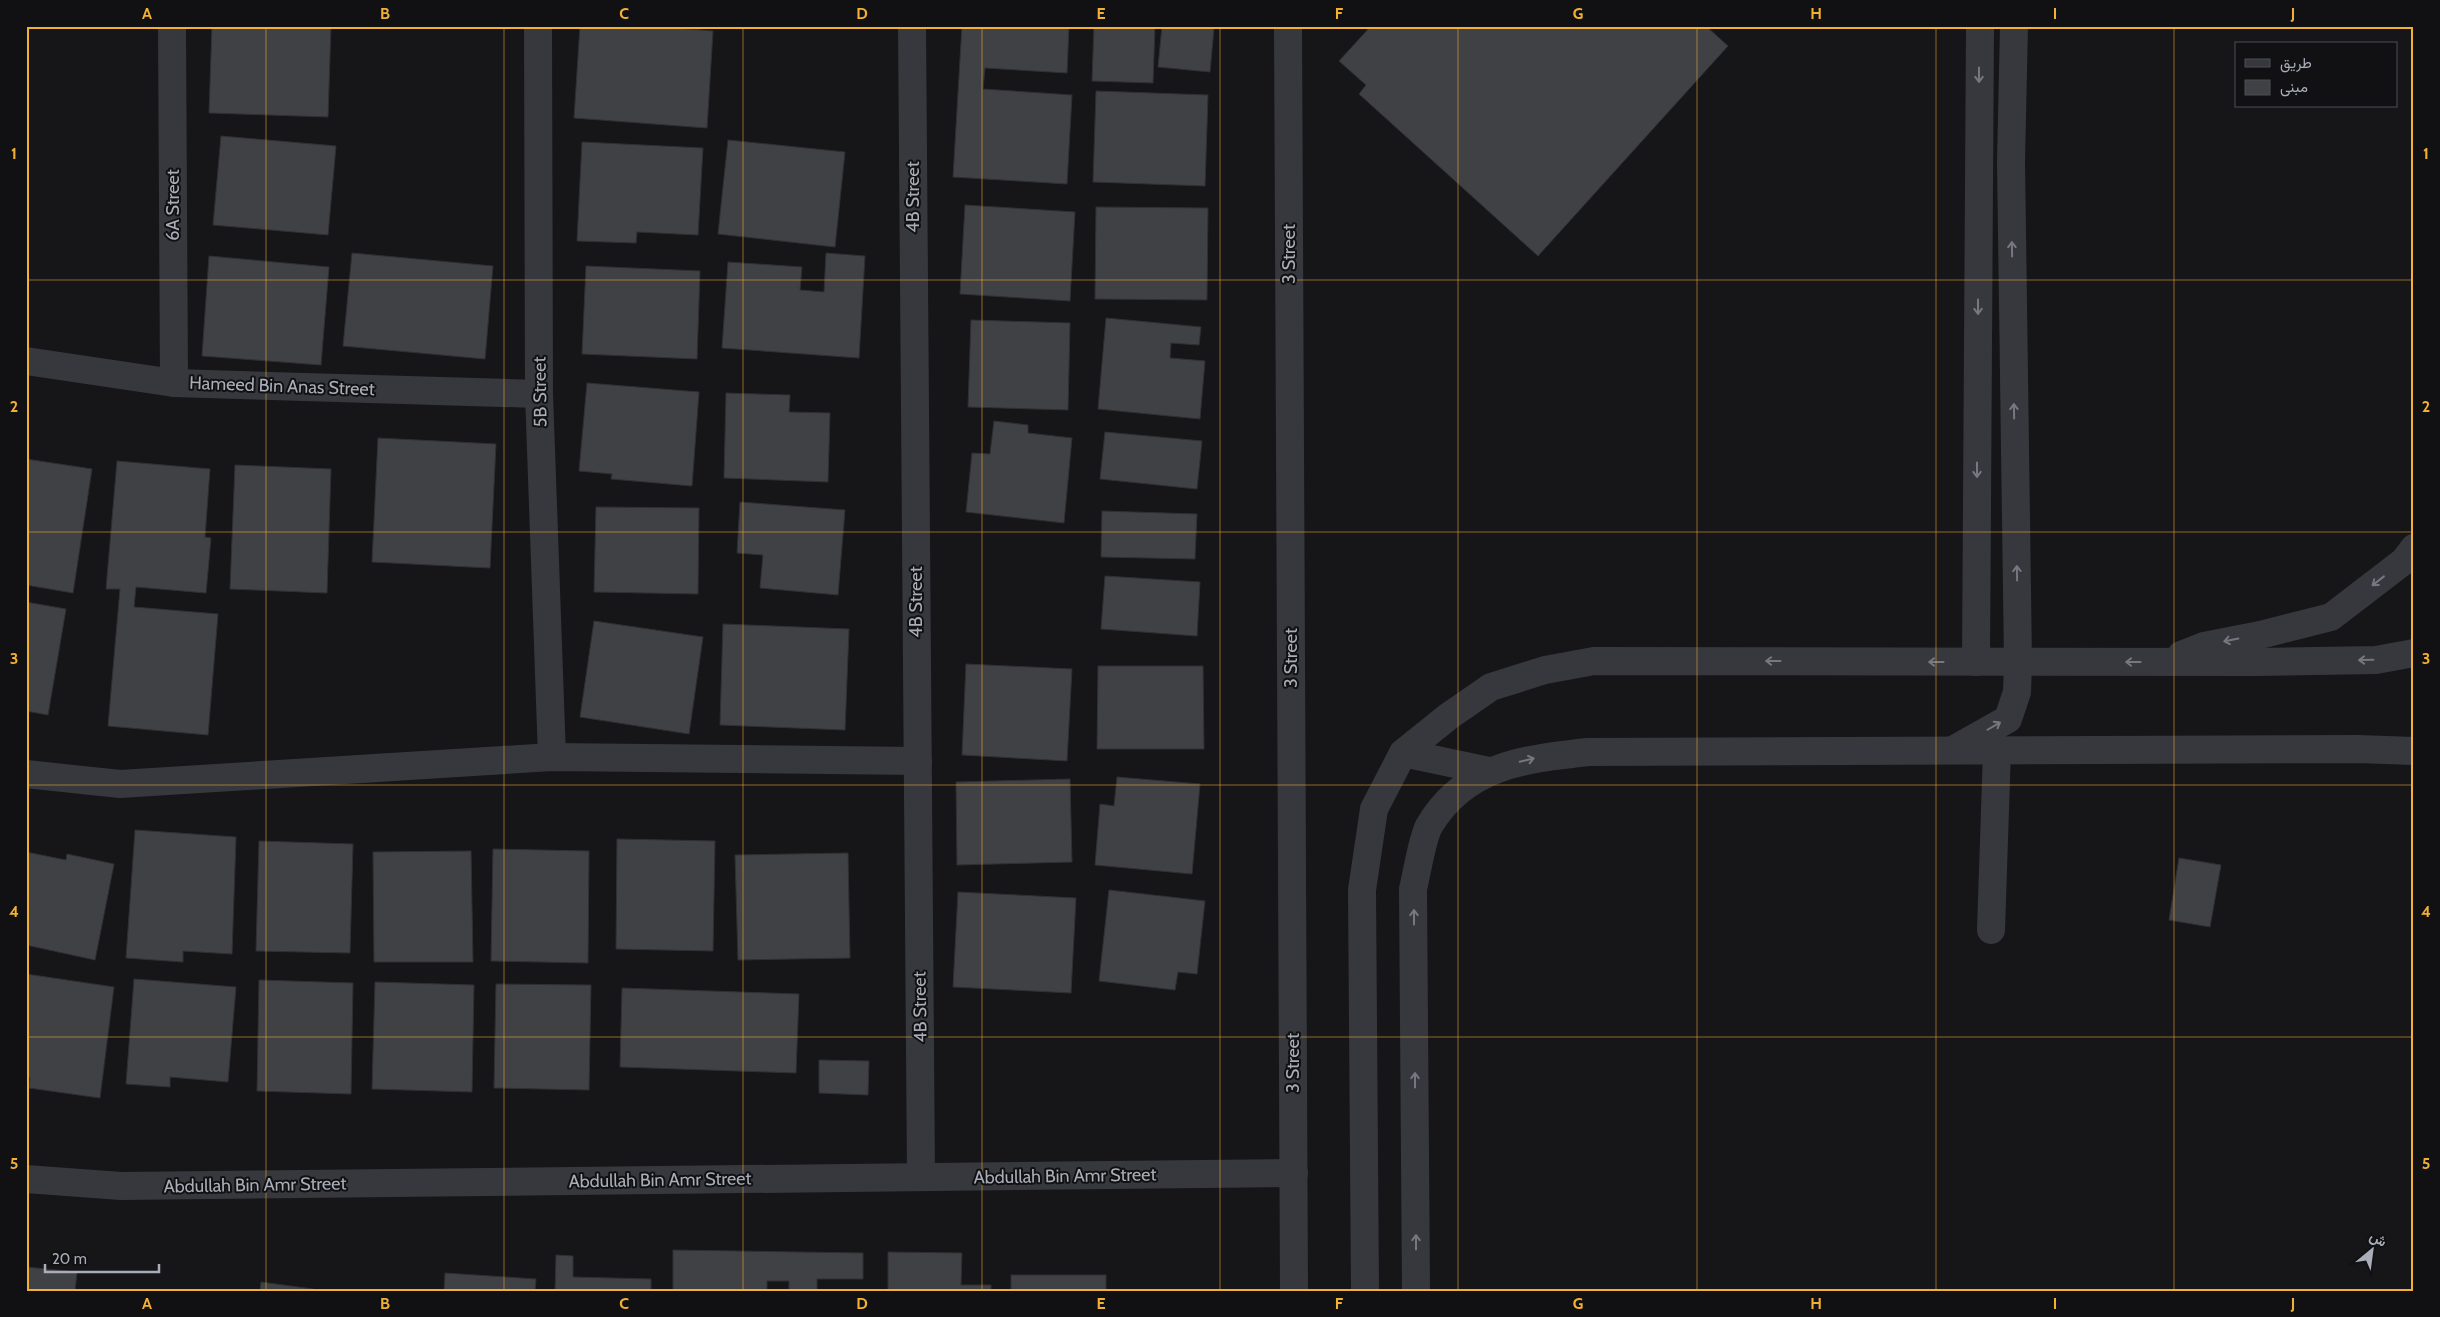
<svg xmlns="http://www.w3.org/2000/svg" width="2440" height="1317" viewBox="0 0 2440 1317" font-family="Cabin,Vazirmatn,sans-serif">
<style>
.building{fill:#404145;stroke:#303034}
.lines{fill:none;stroke-linecap:round;stroke-linejoin:round}
.minor{stroke:#37383d;stroke-width:28}
.oneway{stroke:#757881}
.grid{fill:none;stroke:#f2b134;stroke-width:1;stroke-opacity:0.55}
.labels{text-anchor:middle;dominant-baseline:central;stroke-width:4;stroke-linejoin:round;paint-order:stroke}
.street-label{font-size:18px;fill:#a8adb8;stroke:#111113}
.neatline{fill:none;stroke:#f2b134;stroke-width:2}
.grid-label{font-size:16px;text-anchor:middle;font-weight:bold;fill:#f2b134}
</style>
<rect width="100%" height="100%" fill="#161618"/>
<!-- building -->
<g class="building">
<path d="M212,26H331L328,117L209,113Z"/>
<path d="M580,26H652L713,31L707,128L574,118Z"/>
<path d="M962,26H1069L1067,73L985,68L983,89L1072,95L1067,184L953,177Z"/>
<path d="M1094,26H1155L1153,83L1092,81Z"/>
<path d="M1162,26L1214,28L1210,72L1158,67Z"/>
<path d="M1371,26H1706L1728,46L1538,256L1359,94L1366,85L1339,61Z"/>
<path d="M1096,91L1208,95L1205,186L1093,182Z"/>
<path d="M221,136L336,146L328,235L213,225Z"/>
<path d="M728,140L845,152L835,247L718,234Z"/>
<path d="M582,142L703,148L698,235L637,232L636,243L577,241Z"/>
<path d="M965,205L1075,212L1070,301L960,294Z"/>
<path d="M1096,207L1208,208L1207,300L1095,299Z"/>
<path d="M352,253L493,266L485,359L343,346Z"/>
<path d="M826,253L865,256L859,358L722,348L728,262L802,267L800,290L824,292Z"/>
<path d="M209,256L329,267L321,365L202,356Z"/>
<path d="M586,266L700,271L697,359L582,354Z"/>
<path d="M1106,318L1201,327L1199,345L1171,343L1170,358L1205,361L1200,419L1098,409Z"/>
<path d="M971,320L1070,323L1068,410L968,407Z"/>
<path d="M587,383L699,392L692,486L611,479L612,474L579,471Z"/>
<path d="M726,393L790,395L789,412L830,413L828,482L724,478Z"/>
<path d="M994,421L1028,425V433L1072,438L1064,523L966,512L972,453L990,454Z"/>
<path d="M1105,432L1202,441L1197,489L1100,479Z"/>
<path d="M378,438L496,444L490,568L372,562Z"/>
<path d="M26,459L92,469L73,593L26,585Z"/>
<path d="M117,461L210,469L205,537L211,538L206,593L136,587L134,607L218,614L208,735L108,726L120,589H106Z"/>
<path d="M235,465L331,469L327,593L230,589Z"/>
<path d="M740,502L845,510L838,595L760,588L763,555L737,553Z"/>
<path d="M596,507L699,508L698,594L594,592Z"/>
<path d="M1102,511L1197,514L1195,559L1101,557Z"/>
<path d="M1105,576L1200,582L1197,636L1101,629Z"/>
<path d="M26,602L66,609L48,715L26,711Z"/>
<path d="M594,621L703,637L689,734L580,717Z"/>
<path d="M723,624L849,629L845,730L720,725Z"/>
<path d="M966,664L1072,669L1067,761L962,755Z"/>
<path d="M1098,666H1203L1204,749H1097Z"/>
<path d="M1117,777L1200,784L1192,874L1095,865L1100,804L1114,806Z"/>
<path d="M1070,779L1072,862L957,865L956,782Z"/>
<path d="M135,830L236,837L232,954L183,951V962L126,958Z"/>
<path d="M617,839L715,841L713,951L616,949Z"/>
<path d="M259,841L353,844L350,953L256,951Z"/>
<path d="M493,849L589,851L588,963L491,961Z"/>
<path d="M471,851L473,962H374L373,852Z"/>
<path d="M26,852L66,860L67,854L114,864L95,960L26,945Z"/>
<path d="M848,853L850,958L738,960L735,855Z"/>
<path d="M2179,858L2221,865L2210,927L2169,920Z"/>
<path d="M1109,890L1205,901L1197,974L1178,972L1175,990L1099,981Z"/>
<path d="M958,892L1076,898L1071,993L953,987Z"/>
<path d="M26,974L114,987L100,1098L29,1088L30,1078H26Z"/>
<path d="M134,979L236,987L228,1082L170,1077V1087L126,1084Z"/>
<path d="M259,980L353,983L351,1094L257,1091Z"/>
<path d="M375,982L474,985L472,1092L372,1089Z"/>
<path d="M496,984L591,985L589,1090L494,1088Z"/>
<path d="M622,988L799,994L796,1073L620,1067Z"/>
<path d="M819,1060L869,1061L868,1095L819,1093Z"/>
<path d="M673,1250L863,1253V1279H817V1291H789V1281H767V1291H673Z"/>
<path d="M888,1252L962,1253L961,1285H991V1291H888Z"/>
<path d="M556,1255L573,1256V1277L651,1279V1291H555Z"/>
<path d="M26,1267L77,1272L75,1291H26Z"/>
<path d="M445,1273L536,1279L535,1291H444Z"/>
<rect x="1011" y="1275" width="95" height="16"/>
<path d="M261,1282L313,1289V1291H260Z"/>
</g>
<g class="lines">
<!-- minor -->
<g class="minor">
<path d="M172,26L174,383"/>
<path d="M538,26L539,394L552,757"/>
<path d="M912,26L921,1177"/>
<path d="M1288,26L1294,1291"/>
<path d="M26,361L174,383L539,394"/>
<path d="M2181,655L2204,646L2260,635L2331,617L2404,561L2414,548"/>
<path d="M1976,662L1980,26"/>
<path d="M1953,750L2008,719L2017,692L2018,662L2011,161L2014,26"/>
<path d="M1403,753L1489,771"/>
<path d="M26,774L120,784L552,757L918,761"/>
<path d="M1991,930L1997,750"/>
<path d="M26,1179L121,1186L1294,1173"/>
<path d="M1365,1291L1362,890L1374,809L1403,753L1449,716L1491,687L1545,670L1594,661L2256,662L2376,660L2414,653"/>
<path d="M1416,1291L1413,889C1417,873 1422,839 1429,826C1465,765 1525,759 1588,752L2358,749L2414,751"/>
</g>
</g>
<!-- one-way arrows -->
<defs><path id="oneway-shaft" d="M-6 0H5M1.5-3L5.5 0L1.5 3" fill="none" stroke-width="1.6" stroke-linecap="round" stroke-linejoin="round" transform="scale(1.25)"/></defs>
<g class="oneway">
<use href="#oneway-shaft" transform="translate(1979 75) rotate(90)"/>
<use href="#oneway-shaft" transform="translate(2012 249) rotate(-91)"/>
<use href="#oneway-shaft" transform="translate(1978 307) rotate(90)"/>
<use href="#oneway-shaft" transform="translate(2014 411) rotate(-91)"/>
<use href="#oneway-shaft" transform="translate(1977 470) rotate(90)"/>
<use href="#oneway-shaft" transform="translate(2017 573) rotate(-91)"/>
<use href="#oneway-shaft" transform="translate(2378 581) rotate(142)"/>
<use href="#oneway-shaft" transform="translate(2231 640) rotate(169)"/>
<use href="#oneway-shaft" transform="translate(2366 660) rotate(179)"/>
<use href="#oneway-shaft" transform="translate(1773 661) rotate(-180)"/>
<use href="#oneway-shaft" transform="translate(1936 662) rotate(-180)"/>
<use href="#oneway-shaft" transform="translate(2133 662) rotate(-180)"/>
<use href="#oneway-shaft" transform="translate(1994 726) rotate(-30)"/>
<use href="#oneway-shaft" transform="translate(1527 760) rotate(-13)"/>
<use href="#oneway-shaft" transform="translate(1414 917) rotate(-90)"/>
<use href="#oneway-shaft" transform="translate(1415 1080) rotate(-90)"/>
<use href="#oneway-shaft" transform="translate(1416 1242) rotate(-90)"/>
</g>
<!-- grid -->
<path class="grid" d="M266,26V1291M504,26V1291M743,26V1291M982,26V1291M1220,26V1291M1458,26V1291M1697,26V1291M1936,26V1291M2174,26V1291M26,280H2414M26,532H2414M26,785H2414M26,1037H2414"/>
<g class="labels">
<!-- street labels -->
<g class="street-label">
<text transform="translate(913 197) rotate(-90)">4B Street</text>
<text transform="translate(173 205) rotate(-90)">6A Street</text>
<text transform="translate(1289 254) rotate(-90)">3 Street</text>
<text transform="translate(282 386) rotate(2)">Hameed Bin Anas Street</text>
<text transform="translate(540 392) rotate(-91)">5B Street</text>
<text transform="translate(916 602) rotate(-90)">4B Street</text>
<text transform="translate(1291 658) rotate(-90)">3 Street</text>
<text transform="translate(920 1007) rotate(-91)">4B Street</text>
<text transform="translate(1293 1063) rotate(-90)">3 Street</text>
<text transform="translate(1065 1176) rotate(-1)">Abdullah Bin Amr Street</text>
<text transform="translate(660 1180) rotate(-1)">Abdullah Bin Amr Street</text>
<text transform="translate(255 1185) rotate(-1)">Abdullah Bin Amr Street</text>
</g>
</g>
<!-- border -->
<rect width="2440" height="1317" fill="none" stroke="#111113" stroke-width="55"/>
<!-- legend -->
<rect x="2235" y="42" width="162" height="65" fill="#111113" stroke="#4d4f55"/>
<rect x="2245" y="59" width="25" height="8" fill="#37383d" stroke="#4d4f55"/>
<text x="2280" y="68" font-size="15" fill="#a8adb8">طريق</text>
<rect x="2245" y="80" width="25" height="15" fill="#404145" stroke="#4d4f55"/>
<text x="2280" y="92" font-size="15" fill="#a8adb8">مبنى</text>
<!-- north arrow -->
<g transform="translate(2372 1250) rotate(29)" stroke="#111113" stroke-width="4" paint-order="stroke">
<path d="M0-4L9 19L0 12L-9 19Z" fill="#a8adb8"/>
<text y="-8" font-size="14" font-weight="bold" text-anchor="middle" fill="#a8adb8">ش</text>
</g>
<!-- scale -->
<path d="M45 1264v8h114v-8" fill="none" stroke="#a8adb8" stroke-width="2.5"/>
<text x="52" y="1264" font-size="15" fill="#a8adb8" stroke="#111113" stroke-width="4" paint-order="stroke">20 m</text>
<rect x="28" y="28" width="2384" height="1262" class="neatline"/>
<g class="grid-label">
<text x="147" y="19">A</text>
<text x="385" y="19">B</text>
<text x="624" y="19">C</text>
<text x="862" y="19">D</text>
<text x="1101" y="19">E</text>
<text x="1339" y="19">F</text>
<text x="1578" y="19">G</text>
<text x="1816" y="19">H</text>
<text x="2055" y="19">I</text>
<text x="2293" y="19">J</text>
<text x="14" y="159">1</text>
<text x="2426" y="159">1</text>
<text x="14" y="412">2</text>
<text x="2426" y="412">2</text>
<text x="14" y="664">3</text>
<text x="2426" y="664">3</text>
<text x="14" y="917">4</text>
<text x="2426" y="917">4</text>
<text x="14" y="1169">5</text>
<text x="2426" y="1169">5</text>
<text x="147" y="1309">A</text>
<text x="385" y="1309">B</text>
<text x="624" y="1309">C</text>
<text x="862" y="1309">D</text>
<text x="1101" y="1309">E</text>
<text x="1339" y="1309">F</text>
<text x="1578" y="1309">G</text>
<text x="1816" y="1309">H</text>
<text x="2055" y="1309">I</text>
<text x="2293" y="1309">J</text>
</g>
</svg>
